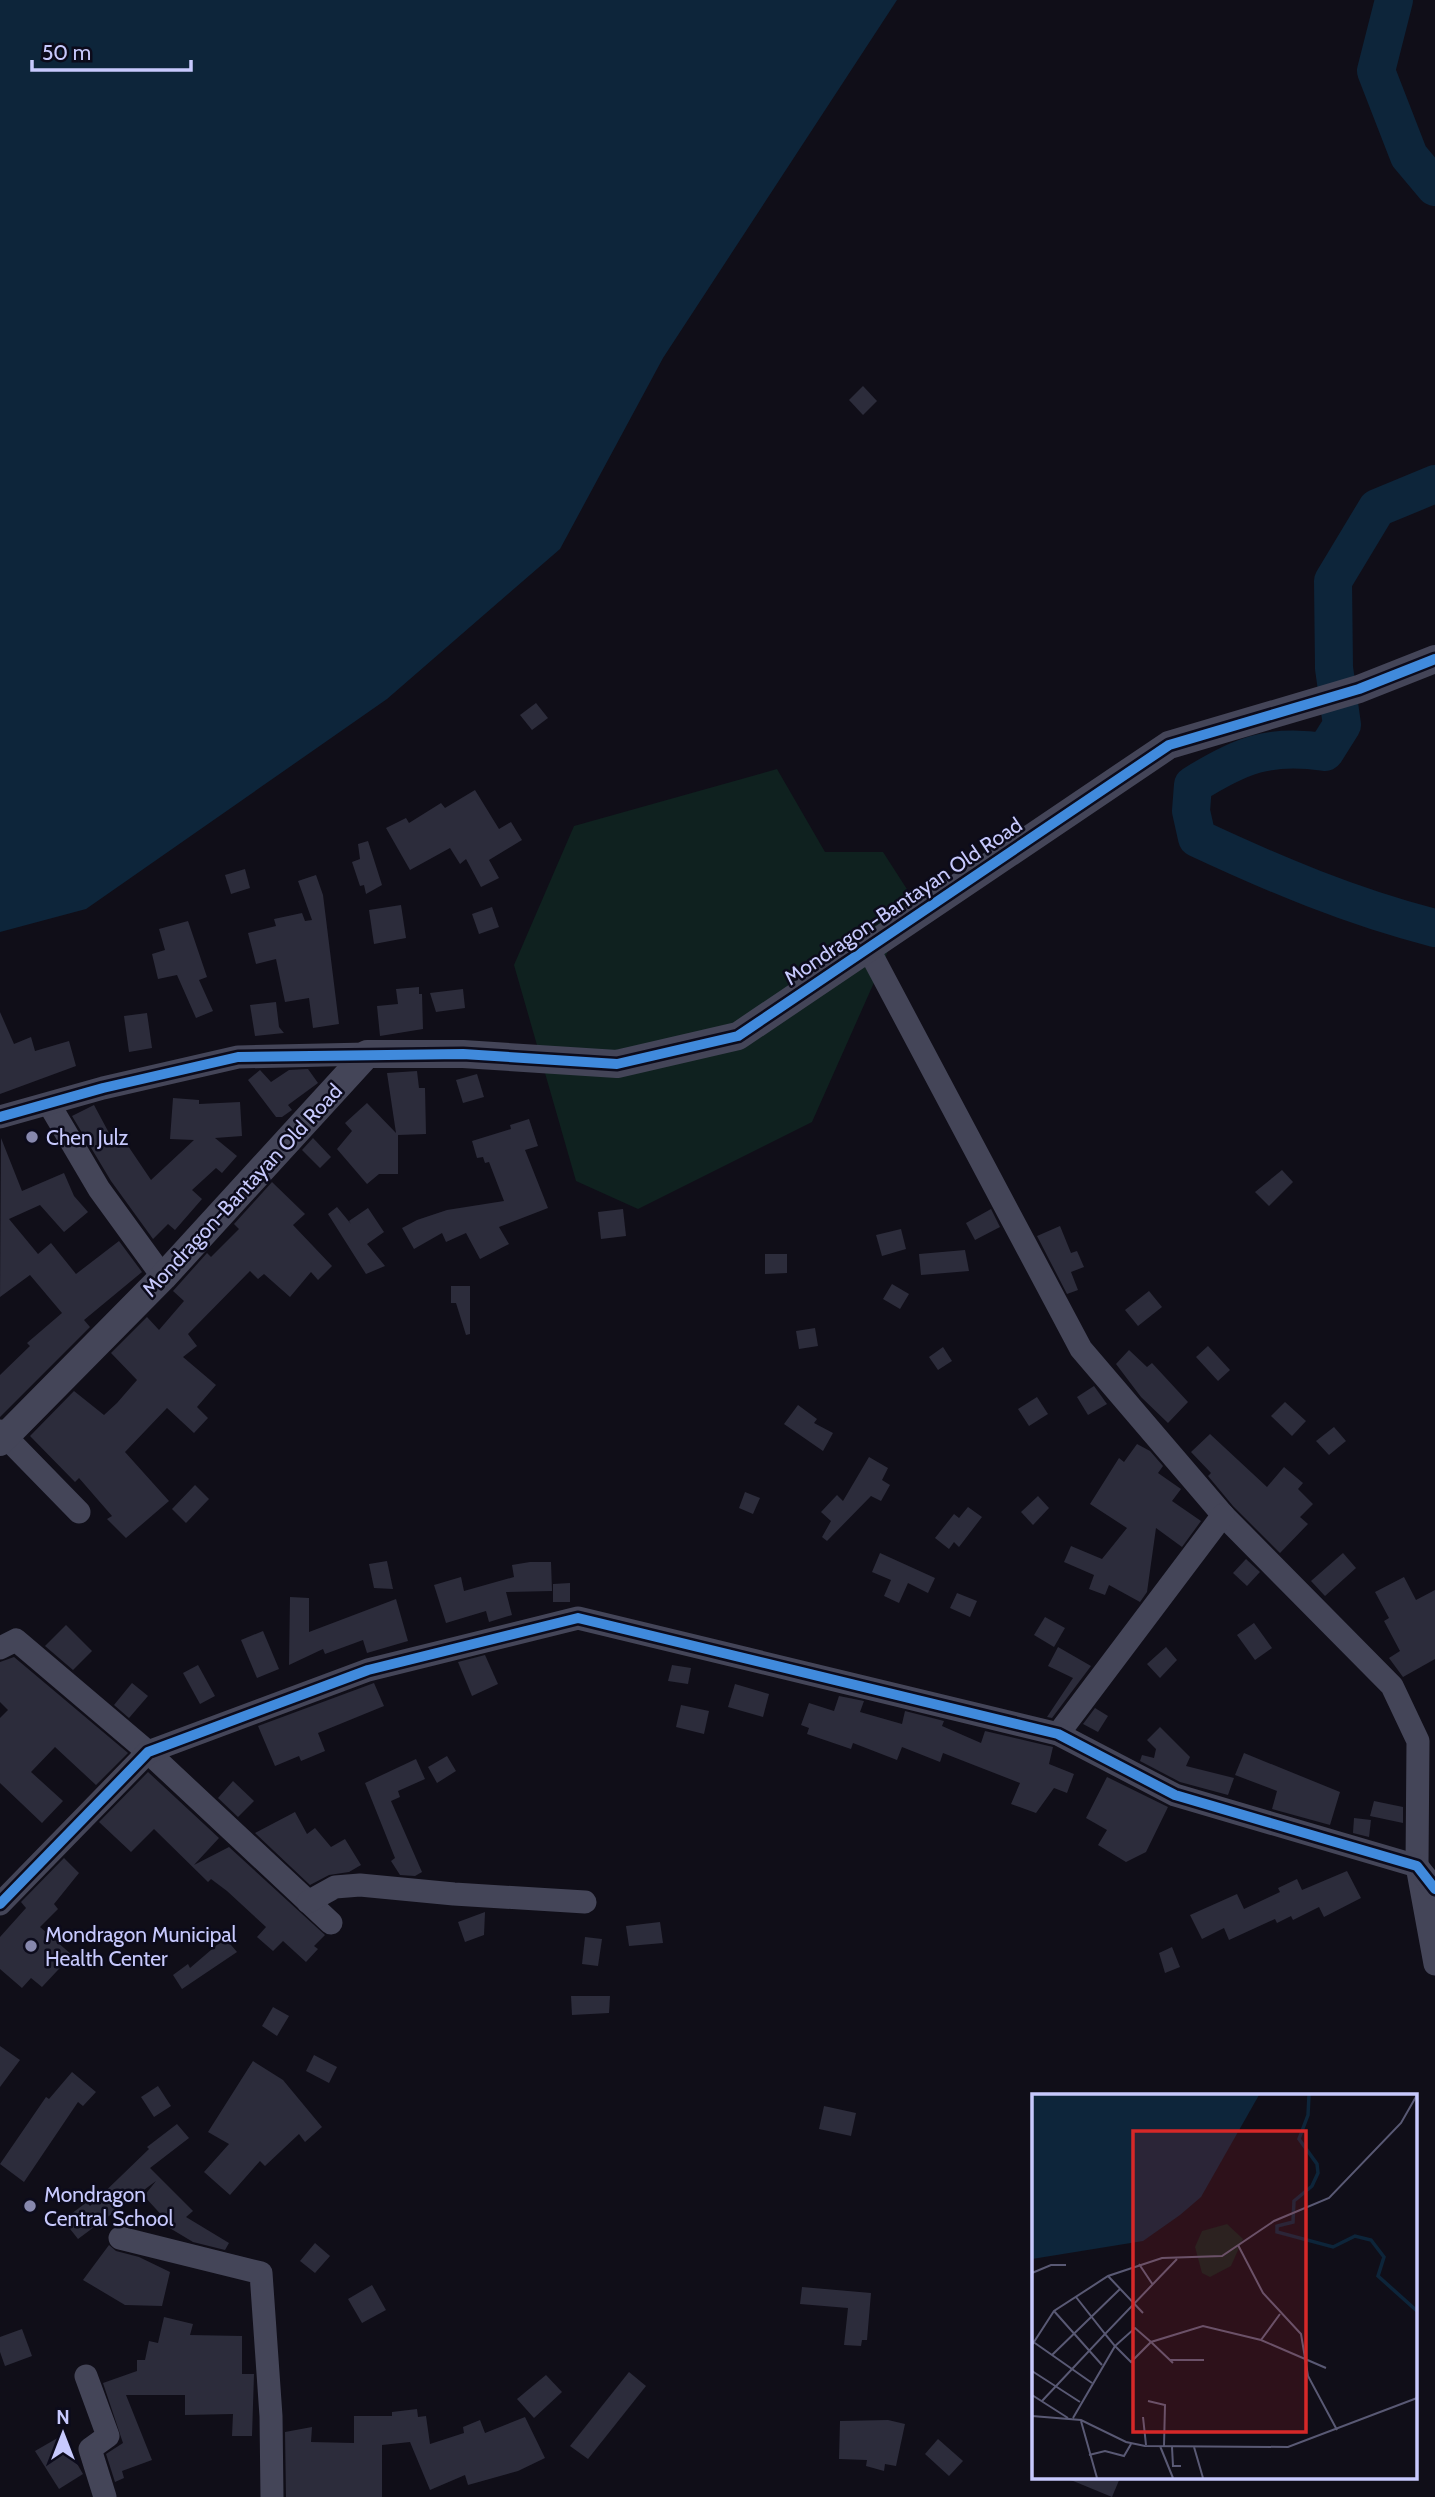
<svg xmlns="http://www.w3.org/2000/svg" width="1435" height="2497" viewBox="0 0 1435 2497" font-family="Cabin,sans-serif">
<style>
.green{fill:#0f211f}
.water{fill:#0d253a}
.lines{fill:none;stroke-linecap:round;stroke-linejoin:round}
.river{stroke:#0d253a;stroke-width:38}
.building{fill:#2c2c3b}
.minor{stroke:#444558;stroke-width:23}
.tertiary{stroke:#444558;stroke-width:28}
.cycleway-casing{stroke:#0c0b1b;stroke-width:15}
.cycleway{stroke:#408adc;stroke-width:10}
.poi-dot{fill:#8788ad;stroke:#0c0b1b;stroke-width:2.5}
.labels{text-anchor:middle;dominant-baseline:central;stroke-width:5;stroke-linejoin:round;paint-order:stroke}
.street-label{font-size:21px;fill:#c7c9fd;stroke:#0c0b1b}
.poi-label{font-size:21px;fill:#c7c9fd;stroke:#0c0b1b;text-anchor:start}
.inset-river{fill:none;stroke:#0d253a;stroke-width:3.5}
.inset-road{fill:none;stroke:#595974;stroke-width:2}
.view{fill:#d62828;fill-opacity:0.15;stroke:#d62828;stroke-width:3.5}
.inset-edge{fill:none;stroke:#c7c9fd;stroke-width:3.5}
</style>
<rect width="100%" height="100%" fill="#100e18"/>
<!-- green -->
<path class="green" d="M777,769L825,852H883L912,897L812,1122L638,1209L576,1181L514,965L574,826Z"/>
<!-- water -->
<path class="water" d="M0,0H897L663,358L560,549L387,699L86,909L0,932Z"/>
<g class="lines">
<!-- river -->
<g class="river">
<path d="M1394,0L1376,71L1409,156L1435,187"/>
<path d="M1435,484L1377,508L1333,581L1334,668L1342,725L1325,752C1268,744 1241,755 1193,785L1191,811L1197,838C1274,874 1352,907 1435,928"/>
</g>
</g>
<!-- building -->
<g class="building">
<path d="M863,386L877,401L863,415L849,400Z"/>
<path d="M536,703L548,718L532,730L520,715Z"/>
<path d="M475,790L499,829L511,822L522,840L489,860L499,878L481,887L466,859L460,864L450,848L410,870L386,828L406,818L409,823L441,803L445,808Z"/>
<path d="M368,841L382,885L366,894L364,885L360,886L352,862L360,859L358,844Z"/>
<path d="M245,869L250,888L231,894L225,875Z"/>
<path d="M316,875L323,895L339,1024L313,1028L309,998L285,1002L276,959L256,964L248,933L276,926L274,919L302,913L305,921L312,920L298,881Z"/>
<path d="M401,905L406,938L374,944L369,910Z"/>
<path d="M492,907L499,927L479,934L472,914Z"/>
<path d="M188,921L207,977L199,980L213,1011L196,1018L177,975L158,979L152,954L165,950L159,929Z"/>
<path d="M419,987V994H422L423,1029L380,1036L377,1006L398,1004L396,989Z"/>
<path d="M463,989L465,1008L436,1012L430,993Z"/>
<path d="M276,1002L279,1027L284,1033L255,1036L250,1005Z"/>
<path d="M0,1012L14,1044L31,1037L35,1051L69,1041L76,1066L0,1094Z"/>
<path d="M147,1013L152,1048L129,1052L124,1016Z"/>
<path d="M308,1069L318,1083L288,1105L292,1110L282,1117H276L248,1080L260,1070L271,1082L289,1070Z"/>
<path d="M417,1071L419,1088H425L426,1134L398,1135V1174H379L367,1184L337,1149L352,1131L345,1123L367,1103L396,1133L387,1073Z"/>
<path d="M477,1074L484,1097L463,1103L456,1080Z"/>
<path d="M173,1098L199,1100V1104L240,1102L242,1136L215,1138L237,1156L222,1173L216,1168L192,1190L202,1199L175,1230L168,1224L153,1239L111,1181L72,1116L94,1105L116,1146L124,1140L151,1180L194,1140L170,1139Z"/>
<path d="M529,1119L538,1146L525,1150L548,1208L499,1227L509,1244L480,1259L466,1233L446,1242L442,1233L414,1249L402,1228L417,1220L447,1210L504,1201L489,1162L485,1163L483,1157L477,1158L472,1141L511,1129L510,1125Z"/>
<path d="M1,1138L22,1191L64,1173L74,1196L88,1212L64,1232L40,1205L9,1219L38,1254L51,1243L76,1274L119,1241L142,1272L84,1320L90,1327L0,1417V1375L30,1346L27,1343L62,1313L30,1275L0,1297Z"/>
<path d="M313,1138L331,1157L320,1168L302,1150Z"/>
<path d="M1282,1170L1293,1182L1269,1206L1255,1192Z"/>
<path d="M272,1182L305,1214L293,1225L332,1266L318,1280L311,1272L290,1297L264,1274L258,1279L250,1271L188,1334L197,1346L183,1357L216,1385L197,1407L208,1418L194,1433L167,1408L125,1452L169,1501L126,1538L107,1519L112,1516L79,1478L75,1482L30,1436L74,1391L104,1415L117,1403L137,1380L111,1353L147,1317L159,1330L184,1301L173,1291L207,1253L211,1257L239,1229L234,1224Z"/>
<path d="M337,1207L351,1224L349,1221L368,1208L384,1232L367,1244L385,1266L366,1274L328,1214Z"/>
<path d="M623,1209L626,1236L601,1239L598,1212Z"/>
<path d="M991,1209L1000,1227L975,1240L966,1223Z"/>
<path d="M1060,1226L1071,1253L1077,1251L1084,1267L1071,1272L1078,1290L1067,1294L1037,1236Z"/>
<path d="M901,1229L906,1249L882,1256L876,1235Z"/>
<path d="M965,1250L969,1271L921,1275L919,1254Z"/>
<path d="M765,1254H787V1273L765,1274Z"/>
<path d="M892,1284L909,1294L900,1309L883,1299Z"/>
<path d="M451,1286H470V1334L466,1335L456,1303H451Z"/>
<path d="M1149,1291L1162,1307L1138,1326L1125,1310Z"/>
<path d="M815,1328L818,1346L799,1349L796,1331Z"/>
<path d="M1208,1346L1230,1370L1218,1381L1196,1357Z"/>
<path d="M943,1347L952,1361L938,1370L929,1357Z"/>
<path d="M1129,1350L1147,1367L1152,1363L1188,1402L1168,1423L1141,1397L1116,1364Z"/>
<path d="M1094,1386L1107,1404L1088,1415L1077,1397Z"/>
<path d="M1037,1397L1048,1414L1029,1426L1018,1409Z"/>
<path d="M1285,1402L1306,1421L1292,1436L1271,1416Z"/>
<path d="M798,1405L817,1419L814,1423L833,1433L823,1451L784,1424Z"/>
<path d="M1334,1427L1346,1441L1329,1455L1316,1441Z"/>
<path d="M1210,1434L1267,1487L1284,1467L1303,1483L1298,1489L1313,1504L1300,1517L1308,1524L1280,1553L1233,1506L1208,1476L1211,1473L1191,1452Z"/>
<path d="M1137,1444L1150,1451L1163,1466L1158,1473L1181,1489L1172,1501L1201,1521L1182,1547L1156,1528L1147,1592L1140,1602L1109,1585L1105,1595L1089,1589L1094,1575L1064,1562L1071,1546L1102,1559L1127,1528L1090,1504L1119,1458L1124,1462Z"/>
<path d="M869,1457L888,1468L882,1480L890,1485L881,1501L871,1496L827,1541L822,1537L831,1521L821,1512L837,1495L843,1501Z"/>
<path d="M195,1485L209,1499L186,1523L172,1509Z"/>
<path d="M745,1492L760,1498L753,1514L739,1508Z"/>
<path d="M1038,1496L1049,1508L1033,1525L1021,1512Z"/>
<path d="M968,1507L982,1517L959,1547L954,1542L949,1549L935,1538L954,1514L959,1518Z"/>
<path d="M880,1553L935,1578L928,1593L908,1583L899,1603L884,1596L891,1580L872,1572Z"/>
<path d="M1343,1553L1356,1568L1325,1596L1311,1581Z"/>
<path d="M1246,1559L1260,1572L1247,1586L1233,1573Z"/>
<path d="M387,1561L393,1589L374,1588L369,1564Z"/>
<path d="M530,1562H551L552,1591L506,1592L512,1615L489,1622L486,1611L446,1623L434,1585L461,1577L464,1591L514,1577L512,1565Z"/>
<path d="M1404,1577L1416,1600L1435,1590V1659L1403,1677L1389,1658L1400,1651L1384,1621L1389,1618L1375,1592Z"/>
<path d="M570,1583V1602H553V1584Z"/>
<path d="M957,1593L977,1601L970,1617L950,1608Z"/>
<path d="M290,1597L309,1598V1632L396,1599L408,1641L367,1653L363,1640L325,1654L323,1649L289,1665Z"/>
<path d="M1045,1617L1065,1628L1054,1647L1034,1635Z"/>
<path d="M1254,1623L1272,1648L1255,1660L1237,1635Z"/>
<path d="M66,1625L92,1651L73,1670L45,1646Z"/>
<path d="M263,1631L279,1669L257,1678L241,1640Z"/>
<path d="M1058,1647L1091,1666L1052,1718L1047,1717L1073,1678L1048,1666Z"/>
<path d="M1166,1647L1177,1660L1160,1678L1147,1664Z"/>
<path d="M485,1655L498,1684L472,1696L458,1662Z"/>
<path d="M14,1657L128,1753L96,1785L55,1747L31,1772L63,1801L42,1823L0,1783V1718L8,1710L0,1702V1662Z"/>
<path d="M198,1665L215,1696L200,1704L183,1673Z"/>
<path d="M672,1665L691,1668L688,1684L668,1681Z"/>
<path d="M132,1683L148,1696L129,1718L114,1705Z"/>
<path d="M374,1683L384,1706L318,1733L325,1751L301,1761L299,1756L275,1766L258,1726Z"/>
<path d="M735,1684L769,1694L763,1717L728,1707Z"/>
<path d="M839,1696L864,1701L860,1712L902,1724L905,1711L944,1721L942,1726L981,1743L985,1731L1053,1747L1049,1764L1074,1774L1067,1793L1054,1788L1036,1813L1011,1804L1020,1783L943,1753L940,1762L902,1747L897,1760L853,1743L851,1749L807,1734L809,1728L801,1725L809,1703L834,1711Z"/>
<path d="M681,1705L709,1711L704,1734L676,1727Z"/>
<path d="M1095,1708L1108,1716L1098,1732L1083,1724Z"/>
<path d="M1160,1727L1190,1757L1186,1766L1234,1778L1228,1795L1180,1782L1140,1761L1142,1755L1154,1758L1156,1749L1147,1740Z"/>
<path d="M1244,1753L1340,1792L1330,1825L1272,1809L1277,1791L1235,1775Z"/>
<path d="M447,1756L456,1771L437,1783L428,1767Z"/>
<path d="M416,1759L425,1779L398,1791L400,1797L391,1801L422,1872L415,1876L400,1875L391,1861L395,1858L365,1783Z"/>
<path d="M148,1772L219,1838L194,1865L229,1847L325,1935L314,1946L318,1949L306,1962L283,1941L273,1951L257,1937L266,1927L227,1891L211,1879L208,1882L154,1829L131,1852L99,1822Z"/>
<path d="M1107,1777L1168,1807L1146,1852L1126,1862L1098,1845L1107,1830L1086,1818Z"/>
<path d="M233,1781L254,1801L238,1817L218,1798Z"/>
<path d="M1374,1801L1403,1807V1823L1370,1816Z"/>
<path d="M295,1812L307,1834L315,1828L331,1847L345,1839L361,1865L349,1872L329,1875L310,1885L255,1833Z"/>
<path d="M1354,1818L1371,1820L1369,1837L1353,1833Z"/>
<path d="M64,1858L79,1873L54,1904L58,1909L40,1927L72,1955L42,1987L31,1978L22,1988L0,1969V1937L26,1908L21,1902Z"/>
<path d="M1347,1871L1361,1898L1324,1917L1319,1907L1293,1920L1291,1916L1277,1923L1275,1919L1229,1940L1224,1928L1202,1939L1190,1915L1237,1894L1244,1909L1280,1892L1278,1888L1297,1879L1302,1890Z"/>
<path d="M485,1912L484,1935L465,1942L458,1922Z"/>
<path d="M660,1922L663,1943L629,1946L626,1926Z"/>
<path d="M585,1937L602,1939L598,1966L582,1964Z"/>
<path d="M225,1938L237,1952L182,1989L173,1975L188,1964L190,1968Z"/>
<path d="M1172,1947L1180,1967L1165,1973L1159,1953Z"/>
<path d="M571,1996H610L609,2013L572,2015Z"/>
<path d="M273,2007L289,2016L277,2036L262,2026Z"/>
<path d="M0,2046L20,2060L0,2087Z"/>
<path d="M314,2055L337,2067L329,2083L306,2071Z"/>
<path d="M253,2061L283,2080L322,2127L305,2142L299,2134L265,2166L260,2161L230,2195L204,2172L229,2144L208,2132Z"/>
<path d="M72,2072L96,2092L83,2106L78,2102L24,2182L0,2164L46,2097L49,2099Z"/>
<path d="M158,2086L171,2106L154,2117L141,2097Z"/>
<path d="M824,2106L856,2113L851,2136L819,2129Z"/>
<path d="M177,2124L189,2138L150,2168L193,2211L186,2217L229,2243L225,2250L193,2242L163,2224L167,2221L144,2196L156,2181L78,2239L63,2220L87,2202L90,2206L149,2149L147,2147Z"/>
<path d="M315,2243L330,2256L315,2273L300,2261Z"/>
<path d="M109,2245L116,2251L139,2257L170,2272L162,2306L125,2305L83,2280Z"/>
<path d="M372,2285L386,2310L362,2323L348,2299Z"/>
<path d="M802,2287L871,2293L867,2340H862L861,2346L844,2345L848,2308L800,2304Z"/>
<path d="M164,2317L193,2324L190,2335L242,2336V2374H254L252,2436H232L233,2414L185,2415V2395H126L152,2460L122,2471L124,2478L115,2482L106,2454L123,2443L103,2383L137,2371V2360H145L149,2341L158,2343Z"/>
<path d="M22,2329L32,2356L5,2366L0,2352V2337Z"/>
<path d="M629,2372L646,2386L588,2459L570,2446Z"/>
<path d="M546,2375L562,2392L534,2418L517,2399Z"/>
<path d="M417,2409L418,2417L426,2416L430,2444L464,2433L463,2427L480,2420L485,2433L525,2417L545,2458L518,2471L468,2485L465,2475L430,2490L410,2442L382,2445V2497H286L285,2432L312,2427L311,2442L354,2443V2416H392V2412Z"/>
<path d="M888,2420L905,2424L896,2466L885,2464L884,2471L866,2466L867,2460L839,2459L840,2421Z"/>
<path d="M61,2436L83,2474L59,2489L35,2451Z"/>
<path d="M938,2439L963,2461L949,2476L925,2454Z"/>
<path d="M1066,2478H1120L1112,2497Z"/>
</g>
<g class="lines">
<!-- minor -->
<g class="minor">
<path d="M869,950L1081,1349L1223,1515L1392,1686L1418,1741L1417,1866L1435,1964"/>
<path d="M49,1104L99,1189L163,1277"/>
<path d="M0,1117L103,1088L238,1057L367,1054"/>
<path d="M0,1431L79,1512"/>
<path d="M0,1648L16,1640L148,1752L331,1923"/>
<path d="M1058,1734L1223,1515"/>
<path d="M308,1902L335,1887L360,1885L454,1894L585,1902"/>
<path d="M0,1904L148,1752L368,1670L578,1618L1058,1734L1175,1795L1417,1866L1435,1889"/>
<path d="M120,2238L261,2273L271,2416L272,2497"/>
<path d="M86,2376L108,2436L90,2449L105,2497"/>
</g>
<!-- tertiary -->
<path class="tertiary" d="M0,1442L163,1277L367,1054H463L617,1064L738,1036L1169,745L1359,689L1435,659"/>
<defs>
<g id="cycleway">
<path d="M0,1117L103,1088L238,1057L463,1054L617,1064L738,1036L1169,745L1359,689L1435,659"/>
<path d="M0,1904L148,1752L368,1670L578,1618L1058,1734L1175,1795L1417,1866L1435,1889"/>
</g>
</defs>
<!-- cycleway casing -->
<use href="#cycleway" class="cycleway-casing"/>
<!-- cycleway -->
<use href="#cycleway" class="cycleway"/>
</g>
<!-- markers -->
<g class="poi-dot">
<circle cx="32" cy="1137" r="7"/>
<circle cx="31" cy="1946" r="7"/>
<circle cx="30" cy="2206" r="7"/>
</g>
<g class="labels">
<!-- street labels -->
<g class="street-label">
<text transform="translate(903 901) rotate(-34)">Mondragon-Bantayan Old Road</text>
<text transform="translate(242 1190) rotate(-47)">Mondragon-Bantayan Old Road</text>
</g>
<!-- poi labels -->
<g class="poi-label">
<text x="46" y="1137">Chen Julz</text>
<text x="45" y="1934">Mondragon Municipal<tspan x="45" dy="24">Health Center</tspan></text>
<text x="44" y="2194">Mondragon<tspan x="44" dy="24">Central School</tspan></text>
</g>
</g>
<!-- overview -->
<g transform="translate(1032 2094)">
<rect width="385" height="385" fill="#100e18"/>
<path d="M195,130L211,145L199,172L178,183L170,179L163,153L170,137Z" fill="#0f211f"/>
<path d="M0,1H227L169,103L148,121L111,147L0,165Z" fill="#0d253a"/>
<path class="inset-river" d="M277,1L276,21L267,45L285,70L286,79L280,92L262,107L261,128L245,132V138L301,153L323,142L339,146L352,163L346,182L385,217"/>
<path class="inset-road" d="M206,151L231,199L269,240L276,282L305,336M107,170L121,191M0,179L19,171H34M76,182L111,219M22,217L70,271M229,246L248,220M0,247L60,289M0,251L22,217L76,182L130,164L190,162L242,127L297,104L369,29L385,1M20,261L88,195M138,266H172M141,269L119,248L103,234L83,252L99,268L119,248L171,232L229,246L294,274M0,277L48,308M0,301L36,324M10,307L73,240L44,203M116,307L133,311L132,352M0,322L49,326L94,348L113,352L256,353L385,304M111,323L114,351M41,324L83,252L73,240L145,165M49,327L65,384M128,352L141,384M140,353L141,372H149M162,353L171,384M57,361L73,357L92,362L99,350"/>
<path class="view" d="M101,37H274V338H101Z"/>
<rect width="385" height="385" class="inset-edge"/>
</g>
<!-- north arrow -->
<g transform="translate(63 2434)" stroke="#0c0b1b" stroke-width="5" paint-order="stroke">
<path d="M0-5L12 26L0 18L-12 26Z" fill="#c7c9fd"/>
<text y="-10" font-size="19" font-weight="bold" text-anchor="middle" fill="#c7c9fd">N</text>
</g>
<!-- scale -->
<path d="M32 60v10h159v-10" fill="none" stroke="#c7c9fd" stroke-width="3.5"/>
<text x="42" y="60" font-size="21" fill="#c7c9fd" stroke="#0c0b1b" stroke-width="5" paint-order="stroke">50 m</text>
</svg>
